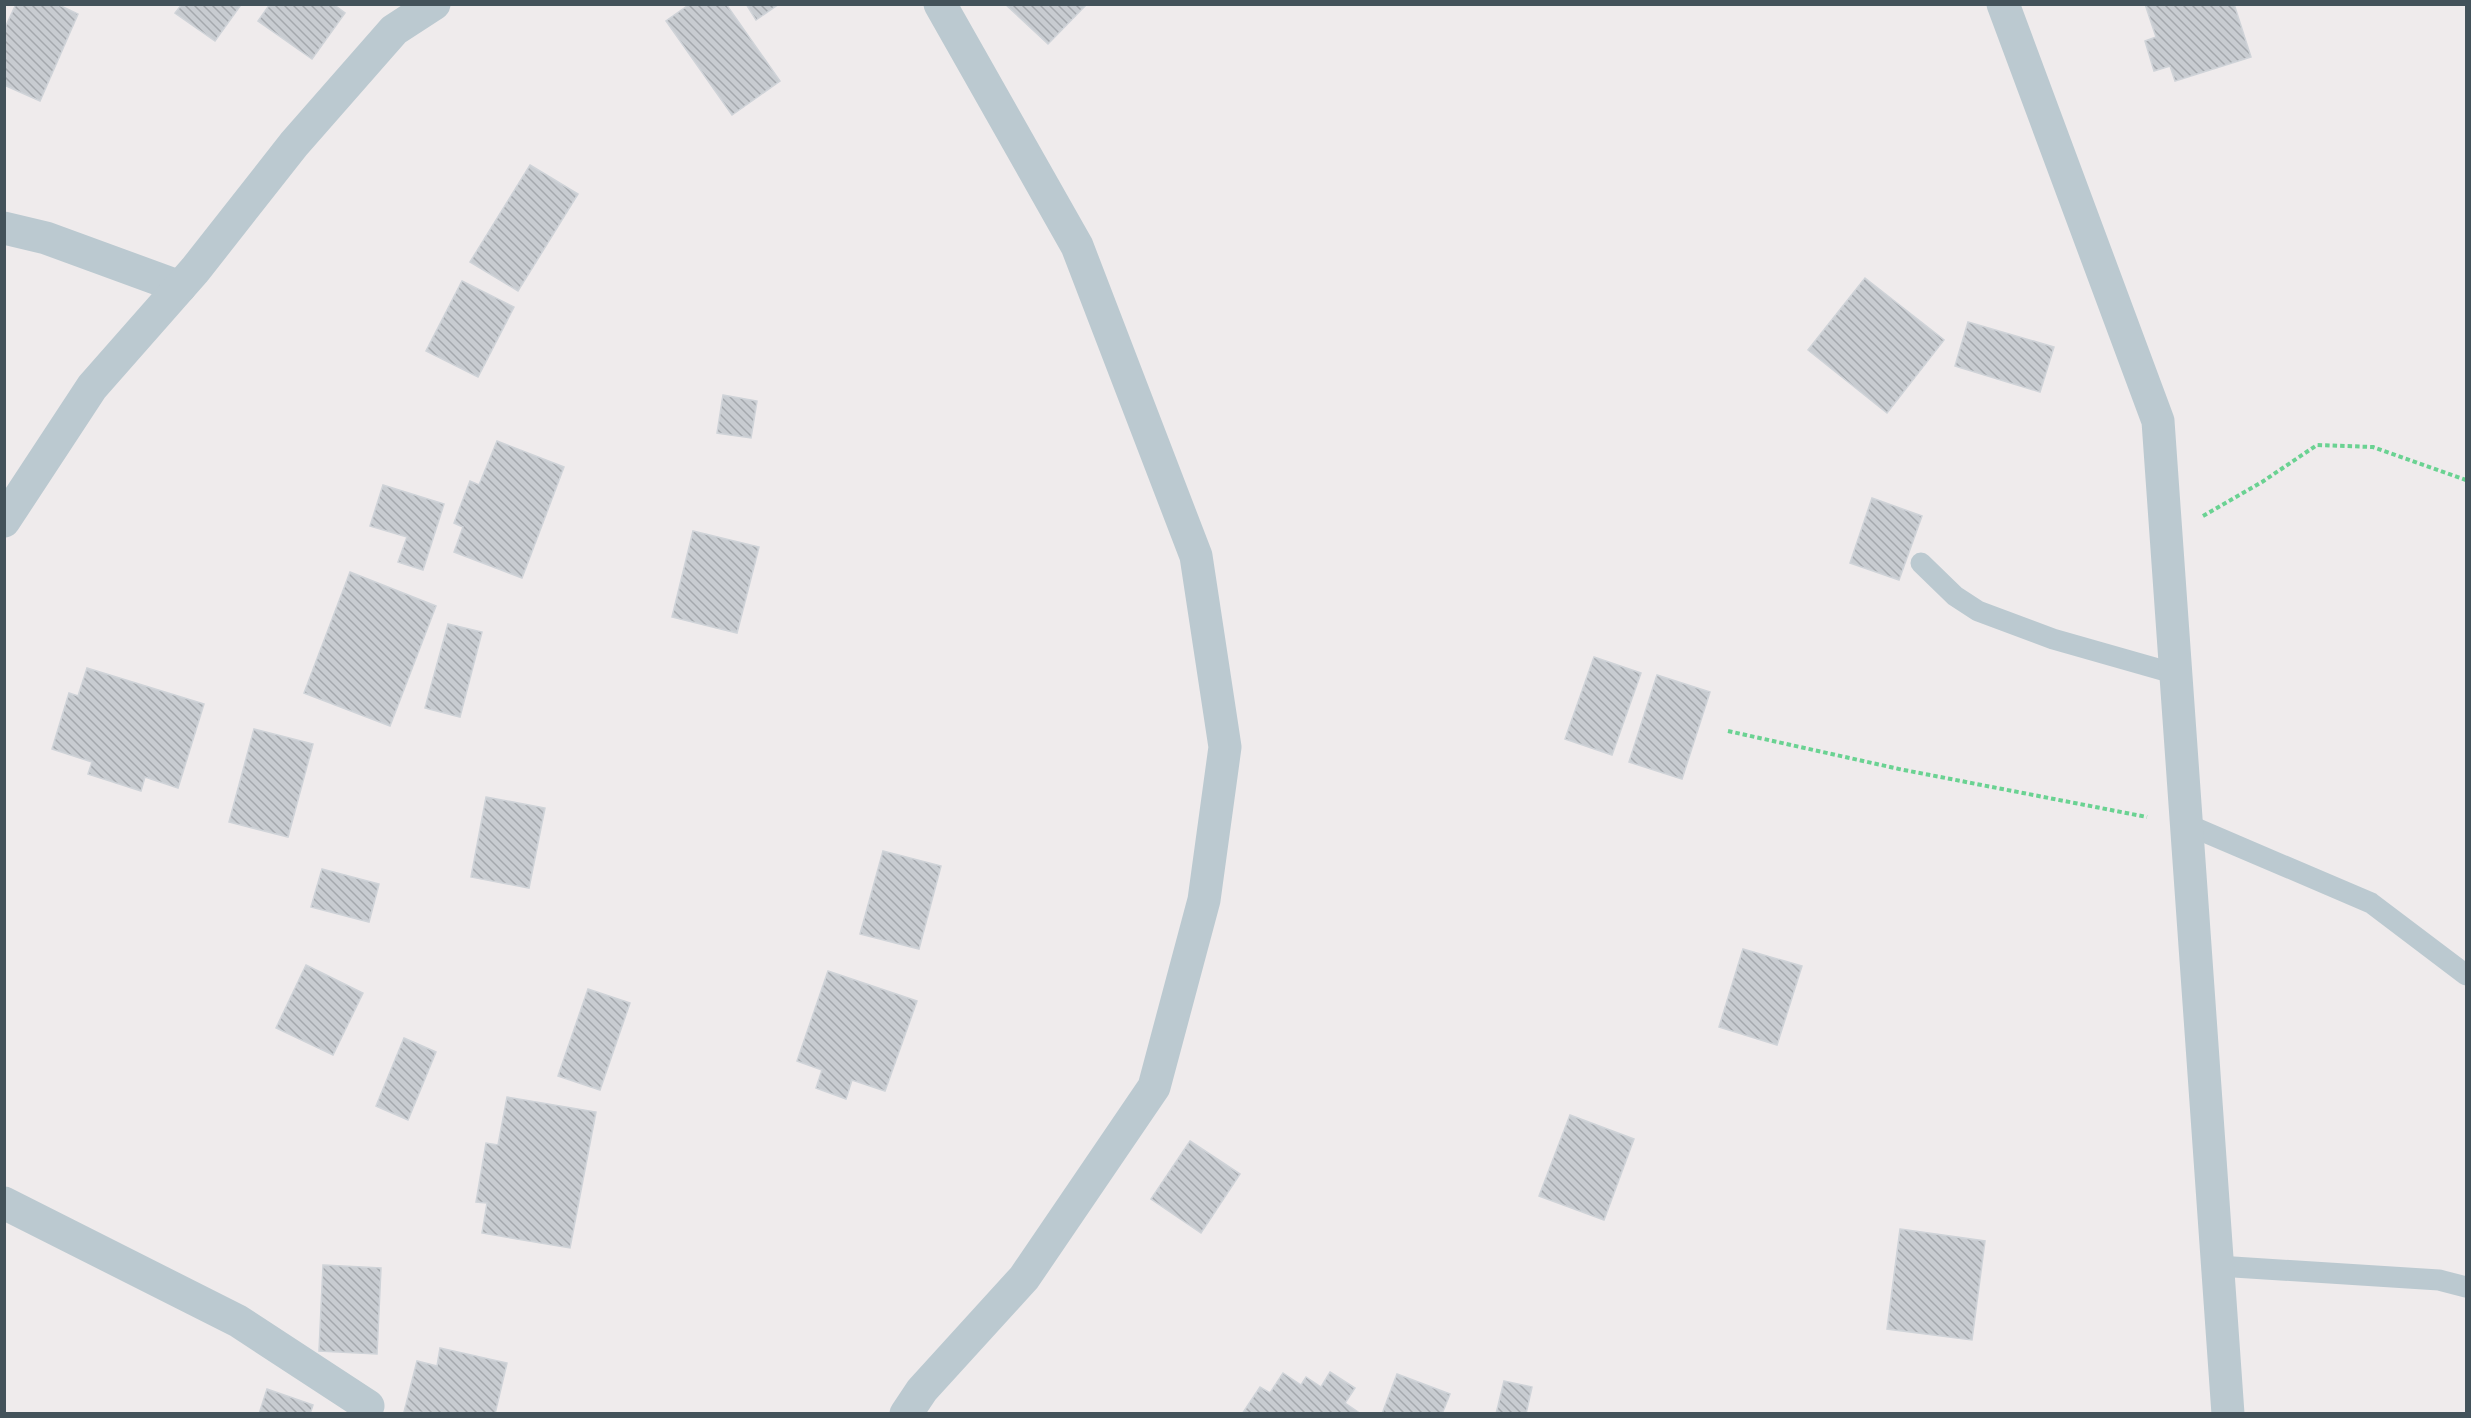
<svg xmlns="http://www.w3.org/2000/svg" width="2471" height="1418" viewBox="0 0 2471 1418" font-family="'Roboto Condensed',sans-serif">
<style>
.building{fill:url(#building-back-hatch);stroke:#cfd3d8;stroke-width:1.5}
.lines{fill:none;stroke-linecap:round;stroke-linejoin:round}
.path{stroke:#6ad292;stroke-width:4;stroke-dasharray:4.5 3;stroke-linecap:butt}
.lane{stroke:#bbc9d0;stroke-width:21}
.street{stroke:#bbc9d0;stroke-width:33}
</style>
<defs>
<pattern id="building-back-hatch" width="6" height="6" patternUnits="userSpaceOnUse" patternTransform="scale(1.5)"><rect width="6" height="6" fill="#c8ccd1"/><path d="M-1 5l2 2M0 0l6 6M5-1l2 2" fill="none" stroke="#a4a8ad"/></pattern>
</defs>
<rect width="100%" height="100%" fill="#efebec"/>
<!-- building -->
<g class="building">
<path d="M16,4H57L78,14L40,101L4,85V30Z"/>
<path d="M182,4H238L240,6L215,41L175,13Z"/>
<path d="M270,4H333L345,13L312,59L258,21Z"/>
<path d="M690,4H726L780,81L732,115L666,21Z"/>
<path d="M746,4H779L756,20Z"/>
<path d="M1005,4H1087L1048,44Z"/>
<path d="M2145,4H2234L2251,57L2175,81L2170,66L2154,71L2145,41L2156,37Z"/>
<path d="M530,165L578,194L518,291L470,262Z"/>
<path d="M1865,278L1944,340L1887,413L1808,350Z"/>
<path d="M462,281L514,307L478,377L426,351Z"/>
<path d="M1968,322L2054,347L2040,392L1955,366Z"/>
<path d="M723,395L757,401L751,438L717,433Z"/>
<path d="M497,441L564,467L522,578L454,552L463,527L454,523L470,481L479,485Z"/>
<path d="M383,485L444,504L423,570L398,562L407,537L370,526Z"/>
<path d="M1872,498L1922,516L1899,580L1850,563Z"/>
<path d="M693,531L759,547L737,633L672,617Z"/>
<path d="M350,572L436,606L390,726L304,693Z"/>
<path d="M448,624L482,632L460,717L425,708Z"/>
<path d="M1594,657L1641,673L1612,755L1565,739Z"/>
<path d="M87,668L204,704L178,788L145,777L141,791L88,774L92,762L52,749L69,693L78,696Z"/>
<path d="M1657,675L1710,692L1682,779L1629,762Z"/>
<path d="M254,729L313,744L288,837L229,822Z"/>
<path d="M486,797L545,808L529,888L471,877Z"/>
<path d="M883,851L941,866L919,949L860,934Z"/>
<path d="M322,869L379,884L369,922L311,907Z"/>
<path d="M1743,949L1802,966L1777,1045L1719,1027Z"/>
<path d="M306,965L363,993L333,1055L276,1028Z"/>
<path d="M828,971L917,1001L885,1091L852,1080L846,1099L816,1088L822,1070L797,1061Z"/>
<path d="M588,989L630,1003L600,1090L558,1076Z"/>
<path d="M404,1038L436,1052L408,1120L376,1106Z"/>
<path d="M507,1097L596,1112L570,1248L482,1233L487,1203L476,1202L486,1143L498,1145Z"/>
<path d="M1570,1115L1634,1139L1604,1220L1539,1196Z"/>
<path d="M1190,1141L1240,1174L1201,1233L1151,1199Z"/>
<path d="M1900,1229L1985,1241L1972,1340L1887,1329Z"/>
<path d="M323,1265L381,1268L377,1354L319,1351Z"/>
<path d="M440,1348L507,1363L495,1414L404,1412L417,1361L437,1366Z"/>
<path d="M1330,1372L1355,1388L1345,1403L1361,1414H1242L1260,1387L1270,1393L1283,1373L1301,1385L1306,1377L1321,1387Z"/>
<path d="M1397,1374L1450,1394L1442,1414H1382Z"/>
<path d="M1504,1381L1532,1387L1526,1414H1496Z"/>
<path d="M267,1389L313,1405L310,1414H259Z"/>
</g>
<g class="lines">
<!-- path -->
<g class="path">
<path d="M2203,516L2262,482L2317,445L2373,447L2466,480"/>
<path d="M1728,731L1899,769L2147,817"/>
</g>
<!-- lane -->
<g class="lane">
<path d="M1921,563L1955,596L1978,611L2053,639L2176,674"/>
<path d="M2186,824L2371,903L2466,975"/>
<path d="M2218,1266L2439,1280L2466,1287"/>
</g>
<!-- street -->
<g class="street">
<path d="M2003,4L2158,421L2228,1414"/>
<path d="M4,228L46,238L180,287"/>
<path d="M4,521L92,387L195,270L294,144L394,30L434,4"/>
<path d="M4,1203L238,1321L368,1406"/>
<path d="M906,1414L922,1390L1024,1278L1154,1087L1204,900L1225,747L1196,556L1077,246L940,4"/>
</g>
</g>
<!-- border -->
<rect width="2471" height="1418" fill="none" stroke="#43525a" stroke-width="12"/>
</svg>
